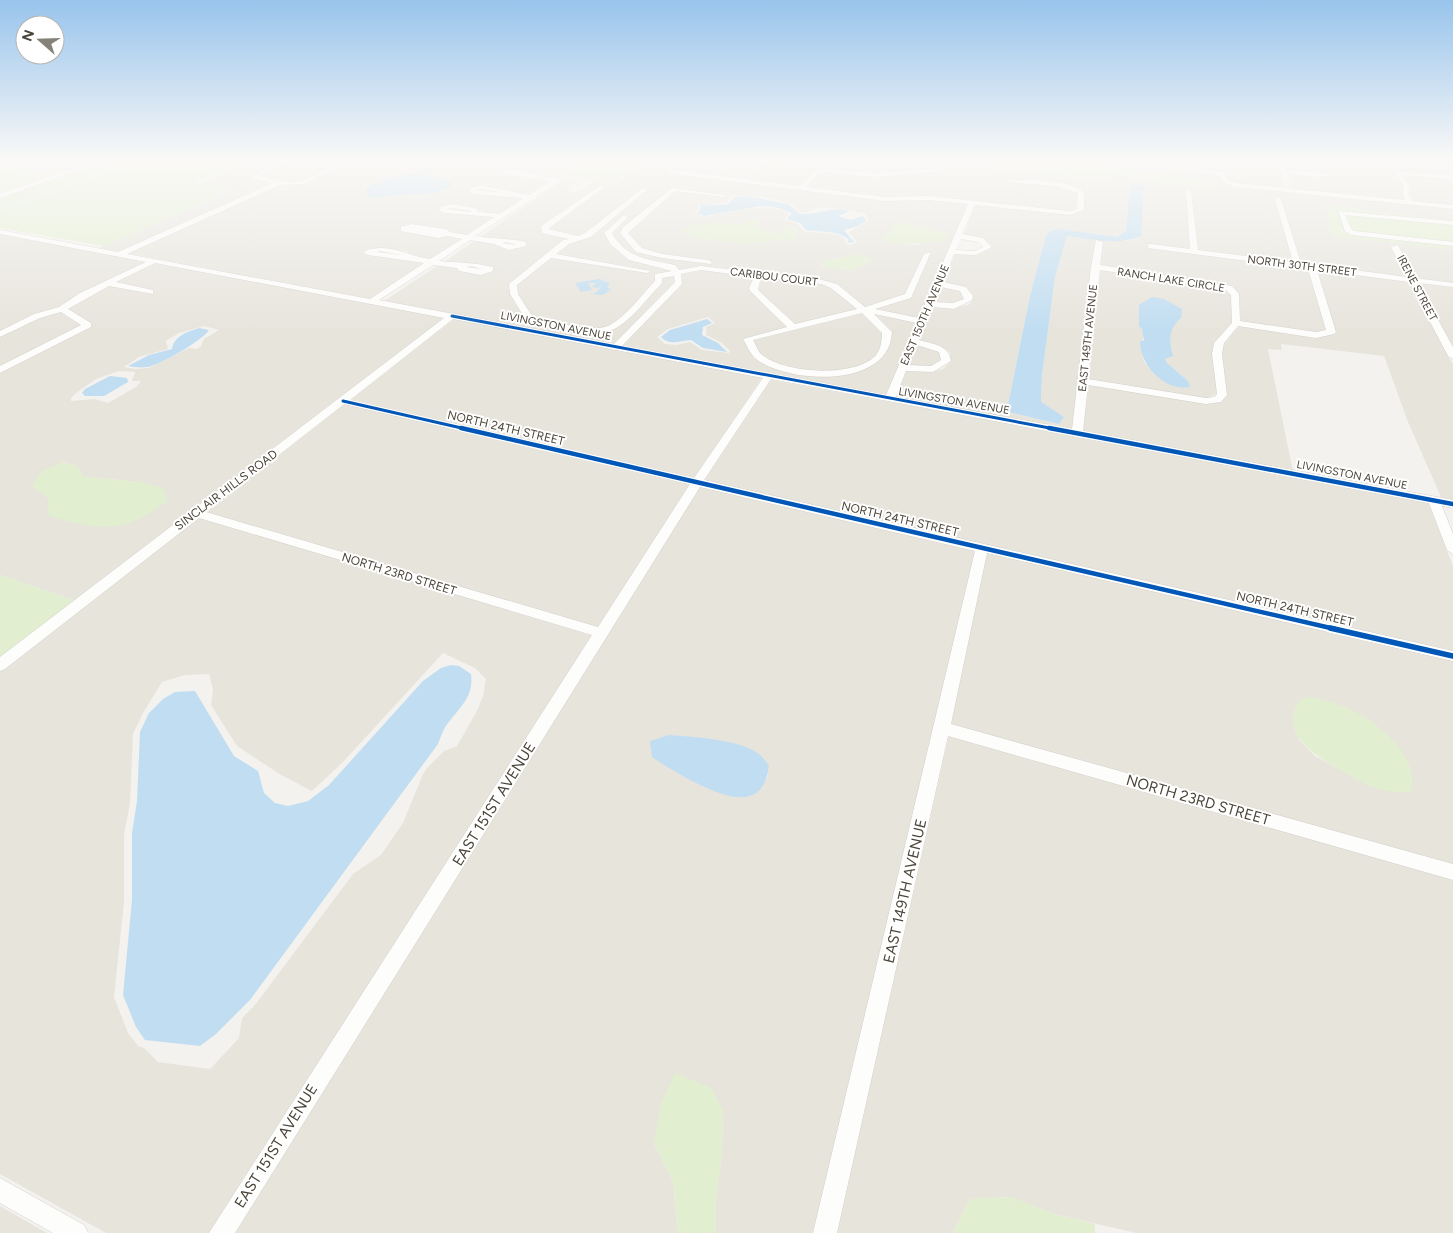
<svg xmlns="http://www.w3.org/2000/svg" width="1453" height="1233" viewBox="0 0 1453 1233" font-family="Figtree,sans-serif">
<style>
.residential{fill:#e7e4dc;fill-rule:evenodd}
.green{fill:#e1eecf}
.water{fill:#c0ddf1}
.lines{fill:none;stroke-linecap:round;stroke-linejoin:round}
.minor-casing{stroke:#d2d0cb;stroke-width:1}
.minor{fill:#fdfdfc;fill-rule:evenodd}
.cycleway-far2-casing{stroke:#fff;stroke-width:5}
.cycleway-far1-casing{stroke:#fff;stroke-width:7}
.cycleway-casing{stroke:#fff;stroke-width:9}
.cycleway-far2{stroke:#0057b8;stroke-width:3}
.cycleway-far1{stroke:#0057b8;stroke-width:4.5}
.cycleway{stroke:#0057b8;stroke-width:5.5}
.labels{text-anchor:middle;dominant-baseline:central;stroke-width:4;stroke-linejoin:round;paint-order:stroke}
.far-street-label{font-size:11px;fill:#4b4439;stroke:#fff}
.street-label{font-size:12px;fill:#4b4439;stroke:#fff}
.near-street-label{font-size:15px;fill:#4b4439;stroke:#fff}
</style>
<rect width="100%" height="100%" fill="#f4f2ee"/>
<!-- residential -->
<g class="residential">
<path d="M0,160H51L81,167L60,174L0,167Z"/>
<path d="M252,160H285L249,177L254,180L274,183L120,252L99,248L234,190L200,184Z"/>
<path d="M292,160H348L300,182L256,177Z"/>
<path d="M355,160H582L560,176L581,179L568,187V191L574,193L586,188L594,180L617,183L645,160H704L726,166L759,169L760,168L736,160L785,167L811,160H971L975,164L980,163L979,160H991L989,169L1109,179L1114,174L1205,187L1215,185L1212,183L1181,176L1112,168L1100,160H1150L1168,167L1218,173L1221,175L1222,181L1235,186L1453,208V221L1326,205L1332,236L1453,249V283L1416,279L1398,246L1390,245L1407,278L1302,265L1281,199L1274,198L1294,264L1198,251L1192,190L1185,189L1190,250L1148,244V247L1308,268L1326,331L1314,333L1241,322L1239,294L1230,287L1100,267L1103,242L1095,241L1072,431L895,398L906,370L936,371L943,369L951,361L950,353L945,349L919,340L934,306L956,307L968,305L972,301L973,296L966,289L944,283L955,254H979L992,248L983,239L964,235L975,205L1070,215L1083,210L1084,192L1061,184L1006,182L1058,186L1078,192L1076,209L1072,211L1058,212L930,197L885,198L806,188L819,173L825,171L875,176L946,170L939,169L874,174L823,169L813,172L800,187L676,171L669,167L664,168L672,173L885,200L930,199L969,204L886,397L384,301L440,264L479,274L491,271L493,268L490,266L444,262L476,240L512,249L526,246L527,243L523,241L479,238L564,180L538,176L536,173L510,170L499,172L503,175L552,180L529,196L482,186L470,188L469,191L472,192L526,197L499,215L453,205L440,207L439,210L443,212L496,217L467,236L451,233L448,230L413,225L402,228V232L464,238L431,260L411,256L406,251L380,248L366,251L365,253L368,255L427,262L371,299L126,253L279,184H304ZM427,167L437,168L425,175L450,180L452,186L432,194L419,193L392,197H369L366,193V189L372,185L385,179L411,171L417,172ZM1134,184L1144,186L1141,236L1132,240L1115,241L1067,236L1055,277L1042,375L1041,403L1064,417L1059,424L1009,412L1008,405L1030,296L1046,235L1052,230L1059,229L1117,237L1121,235L1126,231L1129,191L1130,185ZM731,195L757,196L790,203L801,213L822,207L846,209L866,214L869,221L849,232L857,242L850,245L844,243L846,240L839,235L803,231L798,224L784,220L789,213L773,208H752L704,217L694,213L699,208L698,204L726,203ZM753,219L760,220L756,227L774,232L782,234L784,227L795,228L799,232L795,235L796,240H777L752,244L700,239L687,235L682,231L690,226L700,225H742L746,220ZM897,222L946,233L948,236L944,241H931L914,245L883,240ZM858,254L872,261L851,270L821,266L823,262ZM708,317L715,323L706,327V335L722,343L730,351L729,353L702,350L690,342L676,345L665,344L657,337L668,329Z"/>
<path d="M1156,160H1271L1279,164L1283,190L1236,184L1228,181L1227,175L1222,172Z"/>
<path d="M1278,160H1453V176L1394,173L1404,186L1402,192L1406,202L1290,190L1289,173L1322,176L1338,174L1288,171L1285,164Z"/>
<path d="M1401,174L1453,178V206L1414,203L1409,193L1411,187Z"/>
<path d="M0,234L150,261L59,309L0,332Z"/>
<path d="M155,263L446,317L76,601L0,575V372L91,326L92,324L67,309L107,285L150,294L155,291L113,282ZM204,326L219,330L204,339L201,346L197,349L189,348L149,368L135,369L124,367L139,357L168,349L166,341L179,333ZM119,371L135,372L132,381H141L136,387L108,403L95,399L71,401V398L76,393L96,379ZM63,462L77,466L84,477L141,482L49,516L48,498L32,485Z"/>
<path d="M1099,269L1226,289L1231,293L1232,322L1215,342L1212,353L1217,394L1204,399L1089,380ZM1181,318L1171,327L1169,337L1172,351L1169,357L1165,359L1167,363L1188,381L1156,375L1144,362L1140,346L1144,336L1142,329Z"/>
<path d="M1317,269L1409,281L1453,365V502L1442,499L1408,422L1384,356L1281,344L1282,350L1268,349L1293,472L1083,433L1089,384L1207,404L1220,402L1227,396L1222,355L1224,344L1240,325L1316,337L1335,334Z"/>
<path d="M1417,282L1453,286V347Z"/>
<path d="M943,285L960,290L965,295L964,300L957,303H935Z"/>
<path d="M60,312L82,326L0,367V336L39,317Z"/>
<path d="M456,319L623,350L762,378L694,478L350,399L451,320Z"/>
<path d="M917,344L935,348L941,353L942,360L930,367L908,366Z"/>
<path d="M771,380L1428,502L1453,566V652L704,481Z"/>
<path d="M344,404L690,484L599,628L204,511Z"/>
<path d="M700,486L975,550L935,726L813,1233H716V1199L722,1152L723,1110L654,1143L673,1181L678,1233H233ZM700,738L740,746L759,754L769,766L767,779Z"/>
<path d="M196,517L593,636L209,1233H106L0,1174V670ZM443,653L475,668L486,679L483,696L477,711L457,746L444,751L428,767L423,774L403,823L381,855L353,874L255,1005L242,1018L239,1038L210,1069L158,1062L144,1048L138,1046L128,1033L114,997L124,902V835L130,803L133,734L143,713L162,682L185,675L209,674L213,690L211,705L237,746L281,775L312,791L342,763Z"/>
<path d="M987,552L1453,660V866L951,725ZM1310,697L1348,708L1390,737L1372,787L1315,756L1299,740Z"/>
<path d="M949,735L1453,879V1233H1136L1054,1214L1010,1197L970,1199L953,1233H837Z"/>
<path d="M0,1206L47,1233H0Z"/>
</g>
<!-- green -->
<g class="green">
<path d="M135,160L0,210V198L85,167L101,170Z"/>
<path d="M138,160H249L193,183L232,190L104,246L0,228V211Z"/>
<path d="M584,160H643L615,182L562,176Z"/>
<path d="M745,160H807L783,167Z"/>
<path d="M991,160L1024,165L1032,160H1060L1068,164L1100,166H1105L1104,164L1112,168L1181,176L1215,185L1205,187L1114,174L1110,179L989,169Z"/>
<path d="M0,167L60,174L0,195Z"/>
<path d="M1326,205L1453,221V249L1332,236Z"/>
<path d="M753,219H760L756,227L782,234L784,227L795,228L799,232L795,235L796,240H777L752,244L700,239L687,235L682,231C695,219 725,224 742,225L746,220Z"/>
<path d="M897,222L946,233L948,237L944,241C923,242 904,247 882,240Z"/>
<path d="M858,254L872,261L851,270L821,266L823,262Z"/>
<path d="M63,462L77,466L84,477L141,482L163,488L168,501C123,534 101,531 49,516L48,498L32,486L42,471Z"/>
<path d="M0,575L76,601L0,665Z"/>
<path d="M1310,697C1322,700 1336,703 1347,708C1376,720 1423,758 1410,793C1398,792 1384,791 1372,787C1362,783 1353,777 1344,772C1319,758 1274,733 1301,699Z"/>
<path d="M675,1073L711,1088L723,1110L722,1152L716,1199V1233H678L673,1181L654,1143L661,1103Z"/>
<path d="M1011,1197L1054,1214L1095,1224V1233H953L970,1199Z"/>
</g>
<!-- water -->
<g class="water">
<path d="M432,166L437,168L426,175L450,180L452,186C436,196 419,193 401,195C390,196 380,198 369,197L366,193V189C382,178 399,175 417,172C422,171 426,167 432,166Z"/>
<path d="M1134,184L1144,186L1141,236C1118,246 1091,239 1067,236L1055,277L1042,375L1041,402L1064,417L1059,424L1009,412L1008,405L1030,296L1046,235L1052,230L1059,229L1117,237L1126,231L1129,191L1130,185Z"/>
<path d="M748,196L788,204L800,214C817,215 831,206 849,211L838,216L851,220L863,216L866,221L858,226L844,230L854,242L847,243L849,240C839,230 819,232 806,230L800,223L787,219L792,213L775,207L761,206L704,216L697,213L701,209L700,204L722,205L728,204L735,197Z"/>
<path d="M599,279L610,283L607,288L611,289L603,295L592,294L597,292L602,285L598,288L592,287L596,283H588L592,290L581,292L575,283Z"/>
<path d="M1152,297L1164,299L1182,309L1181,318C1168,329 1169,340 1173,356L1165,359L1167,363L1188,381L1190,387C1165,392 1140,365 1140,342L1144,340L1142,329L1139,326V305Z"/>
<path d="M707,319L712,323L703,327L702,335L718,343L727,352L703,348L691,340C679,341 670,346 661,337L670,330Z"/>
<path d="M199,328L209,330C202,341 161,364 148,367C141,368 134,367 128,366L149,355L172,349C174,336 187,332 199,328Z"/>
<path d="M110,376L127,378L128,382L104,396H85L82,393L85,389Z"/>
<path d="M451,665L459,666L471,674C474,696 461,706 448,723C443,729 441,737 438,744L250,1000L216,1034L200,1046L145,1040L136,1027L123,995L132,900V833L137,801L140,732L149,713L163,699L175,692L195,691L234,756L258,771L264,793L275,803L288,806L308,801L329,785L423,681L441,668Z"/>
<path d="M669,735C693,737 739,739 759,754C763,757 766,762 769,766C767,780 762,795 745,797C722,801 671,770 652,757L650,741Z"/>
</g>
<g class="lines">
<defs>
<g id="minor">
<path d="M54,160L94,162L116,160L94,166L88,165L87,167L0,198V194L78,166Z"/>
<path d="M283,160H292L258,176C271,179 287,184 301,181C319,176 335,160 355,160L303,184L280,185L127,254L370,299L424,263L368,255L364,253L365,251C389,242 407,256 430,259L462,239L447,236L438,238L401,231V227L411,224L446,229L450,232L467,235L494,217L444,213L440,211V207L452,204L476,208L478,212L500,214L523,198L473,194L470,192V188L481,185L529,195L550,181L499,173C512,165 528,172 540,176C548,178 557,176 563,180L536,196V199L531,200L475,236C493,239 509,238 526,242V246L509,250L494,244L470,240L439,261C459,263 473,262 493,267V271L481,275L459,271L457,268L433,265L379,300L614,344L675,282L674,276L662,278V283C648,297 635,316 618,327C595,341 550,326 526,320L510,294L509,284L563,240L569,239L542,233L541,226L600,186L605,187L548,229L578,236L585,233L643,188L648,189L591,237L569,244L556,254L651,271L647,273L551,258L517,285L518,294L532,316C552,321 591,334 610,325C627,316 641,295 655,281V274L672,271L629,260L611,245L604,233L624,215L628,217L612,233C627,259 648,259 675,265L679,270L701,266L822,280L837,284L865,307L905,294L924,254L931,252L911,298L875,309L919,318L968,204L929,200L885,201L673,174L665,169L667,166L675,170L800,186L814,171L823,168L874,173L942,168L944,171L874,177L823,172L818,173L806,187L885,197L929,196L1070,211L1077,209L1078,193L1055,186L1006,182L1009,180C1032,180 1065,178 1084,192V210L1070,215L975,205L962,234L983,238L992,247L976,255L954,254L943,282L966,287L973,296L972,300L954,309L933,307L919,340C933,344 949,345 951,361L933,372L906,371L896,397L1072,429L1091,267L1096,240L1103,242L1100,265L1232,286L1239,294L1240,321L1316,332L1326,330L1308,269L1148,248V244H1151L1190,249L1186,190L1191,191L1198,250L1293,262L1275,199L1278,197L1281,199L1301,263L1407,277L1391,247L1398,245L1415,278L1453,283V287L1418,283L1453,347V359L1448,356L1409,282L1317,270L1336,332L1334,334L1316,338L1238,326L1224,343L1222,354L1227,395L1221,402L1206,404L1088,385L1083,431L1453,500V508L1442,506L1453,534V554L1447,550L1429,503L771,379L704,480L1453,651V661L987,553L951,724L1453,864V880L948,736L837,1233H813L975,551L700,487L235,1233H209L592,635L199,518L5,669L0,671V657L444,318L155,263L116,282L153,290V294L109,286L68,309L91,323V327L0,373V366L81,325L61,312L40,318L0,337V331L34,314L59,307L80,293L146,262L0,234V230L118,252L272,183L249,177ZM481,189L505,193L476,190ZM452,208L471,211V212L446,209ZM961,239L978,242L983,247L975,251L956,250ZM507,242L517,245L502,243ZM379,251L402,255L377,252ZM471,266L482,269L466,267ZM701,270L754,277L749,288L750,291L787,327L743,339C747,345 750,354 756,359C788,384 890,389 892,332L874,314L917,323L886,395L622,346L682,284L681,274ZM1100,270L1226,290L1231,295L1232,323L1214,343L1212,354L1217,394L1214,397L1206,398L1088,379ZM761,277L821,284L831,288L857,309L795,324L758,290ZM941,287L960,291L964,299L953,303L935,302ZM862,313L882,333C882,340 881,349 876,355C856,378 783,374 761,354C758,351 756,345 753,340ZM453,319L763,378L694,478L350,400ZM917,345L939,352L941,360L931,366L908,365ZM344,404L690,484L598,627L206,512Z"/>
<path d="M1150,160L1222,172L1226,174L1228,180L1236,183L1405,200L1402,193L1404,187L1395,172L1453,175V179L1402,175L1410,187L1408,193L1412,201L1453,205V209L1235,187L1223,182L1218,175L1170,169Z"/>
<path d="M1272,160L1284,163L1287,170L1337,174L1319,177L1288,174L1289,179L1286,181L1283,179L1279,165Z"/>
<path d="M672,188L725,195L722,197L675,191L628,233L642,248L662,254L708,260L712,262L711,264L662,258L636,252L620,233L623,227Z"/>
<path d="M1338,211L1453,221V225L1345,215L1352,230L1355,231L1453,242V246L1351,235L1345,231Z"/>
<path d="M0,1178L84,1225L88,1233H53L0,1203Z"/>
</g>
</defs>
<!-- minor casing -->
<use href="#minor" class="minor-casing"/>
<!-- minor -->
<use href="#minor" class="minor"/>
<defs>
<g id="cycleway-far2">
<path d="M452,316L1055,429"/>
<path d="M343,401L466,429"/>
</g>
<g id="cycleway-far1">
<path d="M461,428L1335,629"/>
<path d="M1049,428L1453,504"/>
</g>
<path id="cycleway" d="M1330,628L1453,656"/>
</defs>
<!-- cycleway-far2 casing -->
<use href="#cycleway-far2" class="cycleway-far2-casing"/>
<!-- cycleway-far1 casing -->
<use href="#cycleway-far1" class="cycleway-far1-casing"/>
<!-- cycleway casing -->
<use href="#cycleway" class="cycleway-casing"/>
<!-- cycleway-far2 -->
<use href="#cycleway-far2" class="cycleway-far2"/>
<!-- cycleway-far1 -->
<use href="#cycleway-far1" class="cycleway-far1"/>
<!-- cycleway -->
<use href="#cycleway" class="cycleway"/>
</g>
<!-- sky -->
<linearGradient id="sky" x2="0" y2="1"><stop stop-color="#98c4ec"/><stop offset="0.48" stop-color="#faf9f7"/><stop offset="1" stop-color="#faf9f7" stop-opacity="0"/></linearGradient>
<rect width="1453" height="333" fill="url(#sky)"/>
<g class="labels">
<!-- far-street labels -->
<g class="far-street-label">
<text transform="translate(1302 266) rotate(7)">NORTH 30TH STREET</text>
<text transform="translate(774 277) rotate(7)">CARIBOU COURT</text>
<text transform="translate(1171 280) rotate(9)">RANCH LAKE CIRCLE</text>
<text transform="translate(1417 288) rotate(62)">IRENE STREET</text>
<text transform="translate(925 315) rotate(-67)">EAST 150TH AVENUE</text>
<text transform="translate(556 326) rotate(11)">LIVINGSTON AVENUE</text>
<text transform="translate(1088 338) rotate(-84)">EAST 149TH AVENUE</text>
<text transform="translate(954 401) rotate(10)">LIVINGSTON AVENUE</text>
<text transform="translate(1352 475) rotate(11)">LIVINGSTON AVENUE</text>
</g>
<!-- street labels -->
<g class="street-label">
<text transform="translate(506 428) rotate(13)">NORTH 24TH STREET</text>
<text transform="translate(226 490) rotate(-37)">SINCLAIR HILLS ROAD</text>
<text transform="translate(900 519) rotate(13)">NORTH 24TH STREET</text>
<text transform="translate(399 574) rotate(17)">NORTH 23RD STREET</text>
<text transform="translate(1295 609) rotate(13)">NORTH 24TH STREET</text>
</g>
<!-- near-street labels -->
<g class="near-street-label">
<text transform="translate(1198 800) rotate(16)">NORTH 23RD STREET</text>
<text transform="translate(494 804) rotate(-58)">EAST 151ST AVENUE</text>
<text transform="translate(905 891) rotate(-77)">EAST 149TH AVENUE</text>
<text transform="translate(276 1146) rotate(-58)">EAST 151ST AVENUE</text>
</g>
</g>
<!-- north arrow -->
<g transform="translate(40 40) rotate(290)"><circle r="24" fill="#ffffff" stroke="#b7b4b0"/>
<path d="M0-4L9 19L0 12L-9 19Z" fill="#868178"/>
<text y="-8" font-size="14" font-weight="bold" text-anchor="middle" fill="#4b4439">N</text>
</g>
</svg>
